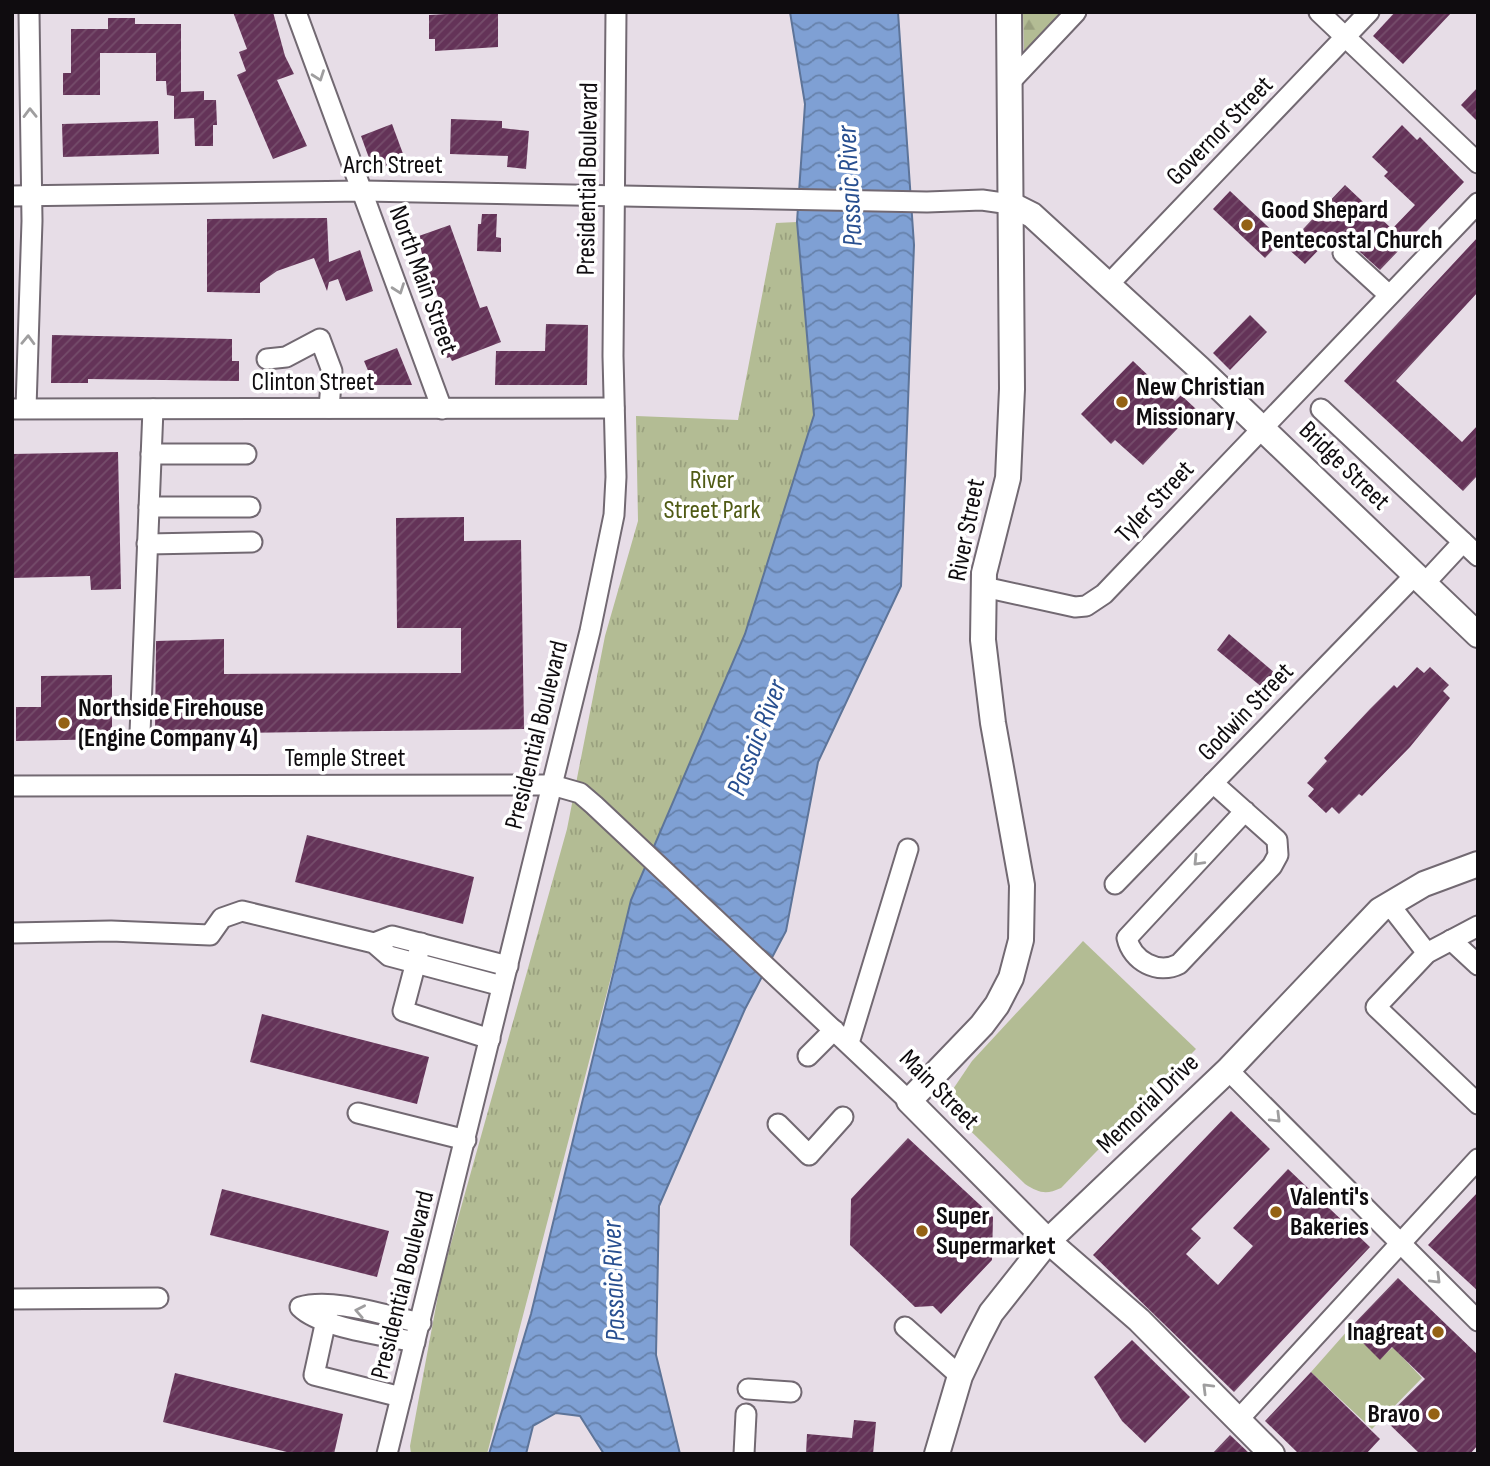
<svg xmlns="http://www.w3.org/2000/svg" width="1490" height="1466" viewBox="0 0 1490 1466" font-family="'Sofia Sans Condensed',sans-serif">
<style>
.grass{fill:#b3bc94}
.forest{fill:url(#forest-firs)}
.park{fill:url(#park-tufts)}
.water{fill:url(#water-waves);stroke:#5d7499;stroke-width:2}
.building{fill:url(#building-hatch)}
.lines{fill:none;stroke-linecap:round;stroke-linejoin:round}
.minor-casing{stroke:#726972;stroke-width:23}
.major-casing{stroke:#726972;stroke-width:28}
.minor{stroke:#fff;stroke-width:19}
.major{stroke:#fff;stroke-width:24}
.oneway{stroke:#9f9e9f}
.poi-dot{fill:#946214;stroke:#fff;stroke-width:2.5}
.labels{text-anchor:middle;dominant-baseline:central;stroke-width:7;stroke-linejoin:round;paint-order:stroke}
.street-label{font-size:26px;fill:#0f0c0f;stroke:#fff}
.poi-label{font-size:26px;font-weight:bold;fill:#0f0c0f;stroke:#fff;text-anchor:start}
.park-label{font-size:26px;fill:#505b15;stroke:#fff}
.water-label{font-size:28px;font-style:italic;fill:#284f90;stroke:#fff}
</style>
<defs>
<pattern id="forest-firs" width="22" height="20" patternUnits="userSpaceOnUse" patternTransform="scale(1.75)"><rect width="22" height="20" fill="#b3bc94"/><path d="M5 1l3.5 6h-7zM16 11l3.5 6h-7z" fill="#99a07e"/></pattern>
<pattern id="park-tufts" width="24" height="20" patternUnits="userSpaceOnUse" patternTransform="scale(1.75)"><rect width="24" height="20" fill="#b3bc94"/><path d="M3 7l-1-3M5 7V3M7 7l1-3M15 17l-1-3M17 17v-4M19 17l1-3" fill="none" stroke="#99a07e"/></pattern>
<pattern id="water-waves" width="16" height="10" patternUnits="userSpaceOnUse" patternTransform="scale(1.75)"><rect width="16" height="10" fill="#7fa0d4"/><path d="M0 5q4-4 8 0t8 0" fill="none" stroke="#6681aa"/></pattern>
<pattern id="building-hatch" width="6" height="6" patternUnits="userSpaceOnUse" patternTransform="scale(1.75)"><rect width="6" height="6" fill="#643358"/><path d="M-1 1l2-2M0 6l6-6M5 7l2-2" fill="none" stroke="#754d6b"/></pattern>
</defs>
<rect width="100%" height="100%" fill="#e7dde7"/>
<!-- grass -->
<g class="grass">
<path d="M1083,941L1196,1049L1061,1188C1046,1195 1039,1193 1025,1184L943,1104L972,1061Z"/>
<path d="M1349,1329L1380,1359L1393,1347L1422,1378L1372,1429L1311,1372Z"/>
</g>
<!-- forest -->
<path class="forest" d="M1023,12H1061L1024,52Z"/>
<!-- park -->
<path class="park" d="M797,222L814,415L745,634L631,900L487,1454H411L410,1446L441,1279L567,829L605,636L638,521L636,416L738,420L776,223Z"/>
<!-- water -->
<path class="water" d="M790,12H898L914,245L901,586L818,762L786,931L745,1009L659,1206L656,1355L680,1454H604L580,1416L556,1413L533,1426L526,1454H489L531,1314L631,900L745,634L814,415L797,222L805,104Z"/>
<!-- building -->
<g class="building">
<path d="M233,12H273L285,56L294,74L277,80L307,146L273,159L237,75L246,71L239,52L247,49Z"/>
<path d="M1395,12H1452L1403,64L1373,36Z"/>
<path d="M464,13H498V47L435,51V39H429V15Z"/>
<path d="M108,18H135V24H181V92L204,91V100H216L217,125H213V146H195L194,118L174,119V96L167,95L166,81H156V53H100V95H63V73H71V29H108Z"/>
<path d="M1478,87V122L1461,105Z"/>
<path d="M451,119L502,121V128L529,131L526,169L507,167L508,156L450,154Z"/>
<path d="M158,121L159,154L63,157L62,124Z"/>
<path d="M392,124L409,170L373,169L361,136Z"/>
<path d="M1402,125L1417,140L1420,137L1464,182L1380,270L1351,244L1334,234L1305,264L1286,247L1345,185L1392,229L1415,205L1384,176L1388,172L1372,157Z"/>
<path d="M1230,191L1282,240L1265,258L1213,209Z"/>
<path d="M482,214H497L496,237L501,238V252L477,251L478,224H481Z"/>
<path d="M327,218L329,262L360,250L373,291L346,301L338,279L329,282L327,291L314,258L277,271L260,283V293L207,292V219Z"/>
<path d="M450,225L480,308L487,306L501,342L452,361L450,357L447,358L441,343L437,345L430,327L447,321L416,237Z"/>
<path d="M1478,237V292L1396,381L1462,442L1478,425V475L1463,491L1344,381Z"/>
<path d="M1250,315L1267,332L1230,370L1213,353Z"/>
<path d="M546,324L588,325L587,385H495L496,351H545Z"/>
<path d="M52,335L232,339V361H239V381L88,379V383H51Z"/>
<path d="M397,348L412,385H374L364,361Z"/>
<path d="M1133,361L1175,401L1181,395L1196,409L1143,465L1115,440L1111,444L1081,414Z"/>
<path d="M118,452L121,589L91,590L90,576L12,578V454Z"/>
<path d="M464,517V541L521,540L524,729L155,734L156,641L224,639V674L461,673V628H397L396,518Z"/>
<path d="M1229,634L1282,679L1269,693L1217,650Z"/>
<path d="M1417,667L1424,673L1430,667L1449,685L1443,691L1450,698L1410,747L1362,796L1359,794L1339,814L1332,807L1326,813L1308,796L1314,789L1307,783L1327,761L1324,758L1370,709L1394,685L1397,688Z"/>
<path d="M112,675V739L16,741V707H41V676Z"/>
<path d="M307,835L474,877L463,924L295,882Z"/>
<path d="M262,1014L429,1057L417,1104L250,1062Z"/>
<path d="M1231,1111L1270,1149L1191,1229L1201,1238L1186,1254L1218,1285L1253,1246L1233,1228L1288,1169L1370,1247L1234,1392L1093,1255Z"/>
<path d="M908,1138L993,1217L992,1260L941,1314L933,1306L915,1307L850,1245L851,1199Z"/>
<path d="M222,1189L389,1231L377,1277L210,1235Z"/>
<path d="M1478,1192V1291L1428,1245Z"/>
<path d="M1398,1278L1478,1355V1445L1470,1454H1420L1384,1419L1425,1379L1392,1347L1380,1360L1349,1329Z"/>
<path d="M1132,1340L1190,1397L1145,1443L1122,1421L1094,1377Z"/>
<path d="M1311,1372L1380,1439L1366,1454H1299L1265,1421Z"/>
<path d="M175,1373L343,1414L334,1454H295L163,1422Z"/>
<path d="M854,1420L876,1422L873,1454H806L807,1434L852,1438Z"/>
<path d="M1230,1435L1250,1454H1212Z"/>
</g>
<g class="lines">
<defs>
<g id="minor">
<path d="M296,12L442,409"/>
<path d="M1319,12L1478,163"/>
<path d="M1009,83L1076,12"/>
<path d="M12,196L363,191L927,202L982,200L1010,204"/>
<path d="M1343,253L1389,295"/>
<path d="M1108,285L1369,12"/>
<path d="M267,359L286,357L320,339L332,371L329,408"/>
<path d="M26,408L32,221L29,12"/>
<path d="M12,409L614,408"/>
<path d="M1321,409L1478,556"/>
<path d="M151,454H246"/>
<path d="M149,507H250"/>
<path d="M147,544L252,542"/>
<path d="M1424,584L1463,542"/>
<path d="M984,587L1075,607L1086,606L1104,594L1478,203"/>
<path d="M140,733L153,409"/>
<path d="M1213,783L1277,840L1278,855L1272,866L1179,964C1158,975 1132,961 1127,938L1245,811"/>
<path d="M12,786L552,785L580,793L594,805L909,1101"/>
<path d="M1115,884L1415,575"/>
<path d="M1389,904L1427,953"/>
<path d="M1478,926L1427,953L1376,1007L1478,1104"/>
<path d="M12,933L111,931L210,935L222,918L242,911L374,943L389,956L502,986"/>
<path d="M1451,940L1478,965"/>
<path d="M374,943L392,936L508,966"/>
<path d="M421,943L403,1011L490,1039"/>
<path d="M849,1043L908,849"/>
<path d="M808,1056L834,1030"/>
<path d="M1228,1070L1478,1321"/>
<path d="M358,1113L466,1140"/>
<path d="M778,1124L809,1155L843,1117"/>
<path d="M12,1299L158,1298"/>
<path d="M328,1311L314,1375L401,1397"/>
<path d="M905,1327L960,1376"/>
<path d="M415,1342C384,1335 321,1328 300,1307C332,1297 387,1316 421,1323"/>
<path d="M748,1389L791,1392"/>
<path d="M1238,1420L1478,1159"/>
<path d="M387,1454L590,631L614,515L616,477L613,356L616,12"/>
<path d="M744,1454L746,1414"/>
</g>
<g id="major">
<path d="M1009,12L1012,389L1008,478L984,573L983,640L993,723L1022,885L1021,940L1011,978L997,1005L982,1025L909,1101L1048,1241L1139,1320L1272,1454"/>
<path d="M1010,204L1032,215L1199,368L1478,635"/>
<path d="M937,1454L960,1376L978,1338L991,1313L1048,1241L1228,1070L1380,910L1424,884L1478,864"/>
</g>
</defs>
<!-- minor casing -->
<use href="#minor" class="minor-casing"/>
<!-- major casing -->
<use href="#major" class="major-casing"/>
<!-- minor -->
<use href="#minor" class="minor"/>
<!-- major -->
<use href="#major" class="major"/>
</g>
<!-- one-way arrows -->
<defs><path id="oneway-chevron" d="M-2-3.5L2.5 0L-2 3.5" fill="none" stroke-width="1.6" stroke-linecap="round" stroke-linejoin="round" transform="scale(1.75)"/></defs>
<g class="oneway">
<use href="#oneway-chevron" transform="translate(319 76) rotate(70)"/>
<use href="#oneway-chevron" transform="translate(30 113) rotate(-91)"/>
<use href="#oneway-chevron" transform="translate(399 289) rotate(70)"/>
<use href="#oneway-chevron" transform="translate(28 340) rotate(-88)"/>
<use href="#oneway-chevron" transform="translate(1198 861) rotate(134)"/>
<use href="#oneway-chevron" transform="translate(1276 1118) rotate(45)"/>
<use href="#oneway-chevron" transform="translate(1436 1279) rotate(45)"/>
<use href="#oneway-chevron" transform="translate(360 1311) rotate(-169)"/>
<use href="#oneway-chevron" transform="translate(1207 1388) rotate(-135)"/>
</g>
<!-- markers -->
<g class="poi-dot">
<circle cx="1247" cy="225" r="7"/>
<circle cx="1122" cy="402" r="7"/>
<circle cx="64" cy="723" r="7"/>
<circle cx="1276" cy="1212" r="7"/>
<circle cx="922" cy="1231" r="7"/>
<circle cx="1438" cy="1332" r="7"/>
<circle cx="1434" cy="1414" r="7"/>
</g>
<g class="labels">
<!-- street labels -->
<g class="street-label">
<text transform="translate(1220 131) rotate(-46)">Governor Street</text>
<text x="393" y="165">Arch Street</text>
<text transform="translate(588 179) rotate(-89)">Presidential Boulevard</text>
<text transform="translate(423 280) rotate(70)">North Main Street</text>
<text x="313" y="382">Clinton Street</text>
<text transform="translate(1344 466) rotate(44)">Bridge Street</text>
<text transform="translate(1155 502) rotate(-47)">Tyler Street</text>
<text transform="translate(967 530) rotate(-79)">River Street</text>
<text transform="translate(1246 712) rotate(-46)">Godwin Street</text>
<text transform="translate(537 735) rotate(-76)">Presidential Boulevard</text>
<text x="345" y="758">Temple Street</text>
<text transform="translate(939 1090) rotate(45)">Main Street</text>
<text transform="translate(1148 1104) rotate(-44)">Memorial Drive</text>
<text transform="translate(403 1285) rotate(-76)">Presidential Boulevard</text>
</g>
<!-- poi labels -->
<g class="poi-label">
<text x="1261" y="210">Good Shepard<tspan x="1261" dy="30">Pentecostal Church</tspan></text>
<text x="1136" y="387">New Christian<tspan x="1136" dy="30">Missionary</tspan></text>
<text x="78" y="708">Northside Firehouse<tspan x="78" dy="30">(Engine Company 4)</tspan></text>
<text x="1290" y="1197">Valenti's<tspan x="1290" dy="30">Bakeries</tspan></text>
<text x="936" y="1216">Super<tspan x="936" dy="30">Supermarket</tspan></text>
<text x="1424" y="1332" text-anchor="end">Inagreat</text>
<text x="1420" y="1414" text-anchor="end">Bravo</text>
</g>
<!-- park labels -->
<g class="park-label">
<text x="712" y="480">River<tspan x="712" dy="30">Street Park</tspan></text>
</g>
<!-- water labels -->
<g class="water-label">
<text transform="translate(850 186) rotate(-93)">Passaic River</text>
<text transform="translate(757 738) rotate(-69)">Passaic River</text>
<text transform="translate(614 1281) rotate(-92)">Passaic River</text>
</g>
</g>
<!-- border -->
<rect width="1490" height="1466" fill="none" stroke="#0f0c0f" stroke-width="28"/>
</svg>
